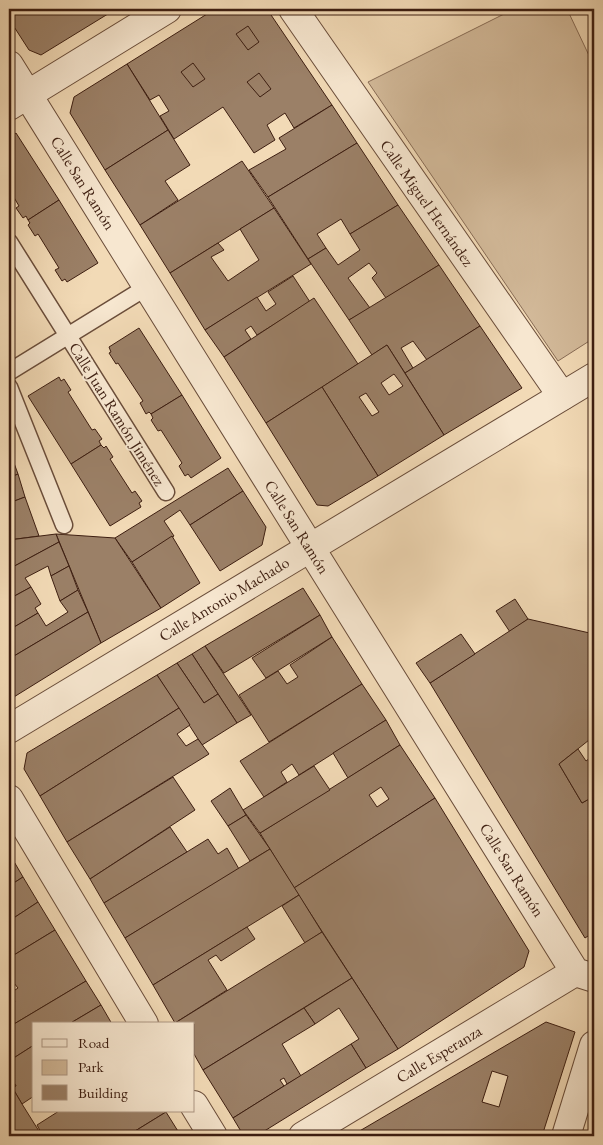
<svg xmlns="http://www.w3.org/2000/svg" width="603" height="1145" viewBox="0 0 603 1145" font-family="'EB Garamond',serif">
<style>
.green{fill:#d3ba9a;stroke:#886c56}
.building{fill:#9b8067;stroke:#3d1e11;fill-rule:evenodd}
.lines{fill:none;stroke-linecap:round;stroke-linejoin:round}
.lane-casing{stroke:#6a4d3a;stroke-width:19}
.street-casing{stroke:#6a4d3a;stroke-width:30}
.lane{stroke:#f7e7d0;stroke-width:16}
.street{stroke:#f7e7d0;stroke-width:28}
.labels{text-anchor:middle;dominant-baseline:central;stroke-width:4;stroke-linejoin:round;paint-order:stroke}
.street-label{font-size:16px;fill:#3d1e11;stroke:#f7e7d0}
</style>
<rect width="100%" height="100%" fill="#f2dab6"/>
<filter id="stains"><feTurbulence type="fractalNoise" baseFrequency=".004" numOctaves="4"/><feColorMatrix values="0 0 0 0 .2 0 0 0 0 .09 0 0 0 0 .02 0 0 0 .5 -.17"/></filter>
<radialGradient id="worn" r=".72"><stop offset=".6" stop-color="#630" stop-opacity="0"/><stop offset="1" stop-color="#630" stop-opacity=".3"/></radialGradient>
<!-- green -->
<path class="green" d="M514,9H567L594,66V338L558,361L368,82Z"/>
<!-- building -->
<g class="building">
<path d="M9,9H116L41,55L29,50L9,19Z"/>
<path d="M215,9H267L332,105L294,128L285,113L267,125L275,140L254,153L223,107L174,139L160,116L169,111L159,95L150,100L127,64Z"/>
<path d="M248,26L259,42L248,50L236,34Z"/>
<path d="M193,63L205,79L193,87L181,72Z"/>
<path d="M127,64L168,130L105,170L70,113L74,97Z"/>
<path d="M259,73L271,89L260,97L247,82Z"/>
<path d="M332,105L357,143L268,197L249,170L286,149L279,138Z"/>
<path d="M168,130L190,165L165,181L178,200L140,225L105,170Z"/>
<path d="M16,133L59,200L28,220L26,216L23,218L16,208L19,206L9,189V138Z"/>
<path d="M357,143L398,205L350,234L341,219L317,234L326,248L308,259L268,197Z"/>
<path d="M242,161L274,208L170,273L140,225Z"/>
<path d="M59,200L98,263L67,282L65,279L62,281L55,270L59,268L38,234L35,236L28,225L30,223L28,220Z"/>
<path d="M398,205L439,265L386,298L372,278L377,273L369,263L348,278L370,308L349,320L308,259L326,248L338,265L360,250L350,234Z"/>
<path d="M274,208L311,264L205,330L170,273L218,243L224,250L211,257L228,281L259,260L240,229Z"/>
<path d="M439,265L480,326L427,360L413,341L401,348L413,368L405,373L387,345L372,355L349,320Z"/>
<path d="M293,276L310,302L257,335L251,326L245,330L251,339L224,357L205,330L257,297L266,311L276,304L268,292Z"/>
<path d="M314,298L358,364L266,423L224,357Z"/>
<path d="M480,326L522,388L444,435L405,373Z"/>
<path d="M139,328L182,395L151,414L149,412L146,414L140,403L143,401L118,363L116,364L109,353L111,352L109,347Z"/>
<path d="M387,345L444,435L378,476L322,387ZM394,374L403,386L389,395L381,383ZM366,393L379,412L372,416L359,397Z"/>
<path d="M59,377L61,381L64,379L71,390L68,392L92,430L95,429L102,439L99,441L101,445L71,464L28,396Z"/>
<path d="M322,387L378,476L328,506L317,505L266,423Z"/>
<path d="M182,395L221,458L191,478L188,474L185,476L179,466L182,463L161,430L158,431L151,420L153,418L151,414Z"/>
<path d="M101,445L104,448L106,446L113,457L110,459L132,493L135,491L142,501L139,503L141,507L110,526L71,464Z"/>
<path d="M10,452L18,474L9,478V453Z"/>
<path d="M228,468L243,491L190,525L180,510L164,521L174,536L132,562L115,538Z"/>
<path d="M18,474L25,497L9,503V478Z"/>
<path d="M243,491L266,527L262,545L220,571L190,525Z"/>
<path d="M25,497L39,536L9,540V503Z"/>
<path d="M56,534L115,538L161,608L101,643Z"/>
<path d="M56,534L59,542L9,569V540Z"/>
<path d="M172,536L200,583L161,608L132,562Z"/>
<path d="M59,542L69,566L51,576L48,566L25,578L31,587L9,599V569Z"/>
<path d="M69,566L78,590L60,601L51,576Z"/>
<path d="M31,587L41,604L35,608L38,613L9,630V599Z"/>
<path d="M303,588L320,615L224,673L205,646Z"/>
<path d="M78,590L88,612L9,659V630L38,613L46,626L68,612L60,601Z"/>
<path d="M515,599L528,619L510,632L496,611Z"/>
<path d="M88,612L101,643L9,700V659Z"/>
<path d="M320,615L332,637L266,678L252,658Z"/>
<path d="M528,619L594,634V736L559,764L582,803L589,799L594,806V932L585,938L430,683Z"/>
<path d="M461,634L475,654L430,683L416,663Z"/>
<path d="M332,637L362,684L269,742L239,695L278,671L287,684L298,677L290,665Z"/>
<path d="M205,646L251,715L237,723L192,654Z"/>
<path d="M192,654L218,694L204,703L177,663Z"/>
<path d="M177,663L204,703L218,694L237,723L202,745L157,675Z"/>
<path d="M157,675L179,708L40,796L24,769L27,753Z"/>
<path d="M362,684L386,720L299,775L292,764L281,772L287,782L264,797L240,761Z"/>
<path d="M179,708L190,725L177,734L186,746L198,739L209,754L67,842L40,796Z"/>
<path d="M386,720L400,745L348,778L333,753Z"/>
<path d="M594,736V748L588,741Z"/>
<path d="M400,745L435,798L294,888L260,833ZM381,787L389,799L377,807L369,795Z"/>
<path d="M578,749L586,761L594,755V806L589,799L582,803L559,764Z"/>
<path d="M314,766L330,790L260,833L243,810Z"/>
<path d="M173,777L195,810L90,879L67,842Z"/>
<path d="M230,788L246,815L228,826L211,801Z"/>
<path d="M435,798L529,951L524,967L398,1049L294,888Z"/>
<path d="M246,815L270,849L250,861L228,826Z"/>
<path d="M170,827L187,852L104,903L90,879Z"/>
<path d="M208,839L218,854L227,848L239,869L125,938L104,903Z"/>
<path d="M270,849L299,895L153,985L125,938Z"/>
<path d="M9,853L23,877L9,886Z"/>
<path d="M23,877L38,902L9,921V886Z"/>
<path d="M299,895L322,932L305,943L282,906Z"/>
<path d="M38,902L55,930L9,958V921Z"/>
<path d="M247,927L255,939L221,961L216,955L208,960L227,990L175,1023L153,985Z"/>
<path d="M55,930L86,981L9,1027V1006L15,1002L9,994L18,988L9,977V958Z"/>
<path d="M322,932L352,978L203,1070L194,1054V1024L175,1023Z"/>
<path d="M352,978L398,1049L366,1068L351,1044L359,1039L339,1008L315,1024L304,1008Z"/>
<path d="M86,981L101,1005L69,1024H34V1045L9,1061V1027Z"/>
<path d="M101,1005L112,1024H69Z"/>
<path d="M304,1008L315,1024L282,1044L301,1076L287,1084L284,1078L280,1080L284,1086L233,1118L203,1070Z"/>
<path d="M546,1022L575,1032L542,1136H482L470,1133L468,1136H351ZM492,1071L508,1076L499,1107L482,1102Z"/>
<path d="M351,1044L366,1068L258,1135L242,1133L233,1118Z"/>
<path d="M34,1045V1096L22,1104L12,1087L16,1086L9,1074V1061Z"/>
<path d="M9,1074L16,1086L9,1089Z"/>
<path d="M12,1087L22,1104L42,1136H9V1089Z"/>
<path d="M59,1111H165L166,1112L127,1136H43L37,1125Z"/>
<path d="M166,1112L181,1136H127Z"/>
</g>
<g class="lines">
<defs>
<g id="lane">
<path d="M9,242L166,492"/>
<path d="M9,372L147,287"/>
<path d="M9,387L64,525"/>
</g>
<g id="street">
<path d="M293,9L562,396"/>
<path d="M9,65L575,972L594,978"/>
<path d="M9,106L167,9"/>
<path d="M9,729L594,377"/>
<path d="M9,799L144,1024"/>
<path d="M194,1105L213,1136"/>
<path d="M303,1136L575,972"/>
<path d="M566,1136L594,1045"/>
</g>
</defs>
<!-- lane casing -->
<use href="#lane" class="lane-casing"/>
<!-- street casing -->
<use href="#street" class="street-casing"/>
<!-- lane -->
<use href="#lane" class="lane"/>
<!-- street -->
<use href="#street" class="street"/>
</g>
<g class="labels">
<!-- street labels -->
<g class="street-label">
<text transform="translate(83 183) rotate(58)">Calle San Ramón</text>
<text transform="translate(427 203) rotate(55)">Calle Miguel Hernández</text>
<text transform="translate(117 414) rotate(58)">Calle Juan Ramón Jiménez</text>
<text transform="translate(297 527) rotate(58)">Calle San Ramón</text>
<text transform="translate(224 599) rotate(-31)">Calle Antonio Machado</text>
<text transform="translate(512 870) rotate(58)">Calle San Ramón</text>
<text transform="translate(439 1054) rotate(-31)">Calle Esperanza</text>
</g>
</g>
<!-- margin -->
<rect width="603" height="1145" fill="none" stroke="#f2dab6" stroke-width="30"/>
<rect x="10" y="10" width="583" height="1125" fill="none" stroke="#3d1e11" stroke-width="2.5"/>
<rect x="15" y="15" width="573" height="1115" fill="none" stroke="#3d1e11"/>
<!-- legend -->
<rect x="32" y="1022" width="162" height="90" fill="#f7e7d0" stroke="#ad9784"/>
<rect x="42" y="1039" width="25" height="8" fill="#f7e7d0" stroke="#ad9784"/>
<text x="78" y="1048" font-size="15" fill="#3d1e11">Road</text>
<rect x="42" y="1060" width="25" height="15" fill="#d3ba9a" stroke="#ad9784"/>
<text x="78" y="1072" font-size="15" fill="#3d1e11">Park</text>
<rect x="42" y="1085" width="25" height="15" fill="#9b8067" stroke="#ad9784"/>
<text x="78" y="1098" font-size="15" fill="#3d1e11">Building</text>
<rect width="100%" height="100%" filter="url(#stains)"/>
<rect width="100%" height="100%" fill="url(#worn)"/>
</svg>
